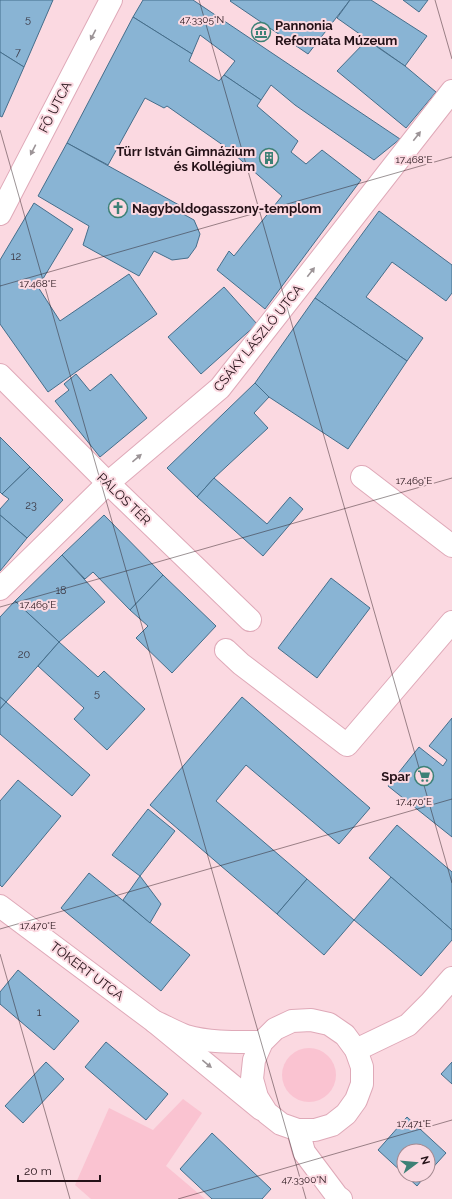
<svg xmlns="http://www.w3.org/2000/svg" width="452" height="1199" viewBox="0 0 452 1199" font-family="Raleway,sans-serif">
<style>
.green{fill:#fac3d1}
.building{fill:#89b4d4;stroke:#456e8b}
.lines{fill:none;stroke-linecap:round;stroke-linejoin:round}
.minor-casing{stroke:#dfa9b8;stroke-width:24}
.minor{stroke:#fff;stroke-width:22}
.oneway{fill:#9c9497}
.ticks{fill:none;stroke:#241117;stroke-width:1;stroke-opacity:0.45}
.labels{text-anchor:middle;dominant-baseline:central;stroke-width:4;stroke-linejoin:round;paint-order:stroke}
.number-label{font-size:11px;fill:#3d3a46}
.poi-label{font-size:13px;font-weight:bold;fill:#241117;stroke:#fbd9e1;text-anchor:start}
.street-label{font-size:13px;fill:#241117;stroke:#fbd9e1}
.ticks-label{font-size:10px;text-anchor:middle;fill:#241117;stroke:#fbd9e1;stroke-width:4;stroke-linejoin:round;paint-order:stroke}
</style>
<rect width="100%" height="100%" fill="#fbd9e1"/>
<!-- green -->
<g class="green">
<circle cx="309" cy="1075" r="27"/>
<path d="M183,1099L202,1113L166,1166L205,1199H91L75,1185L109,1108L153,1130Z"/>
</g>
<!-- building -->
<g class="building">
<path d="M0,0H53L24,67L0,52Z"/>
<path d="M143,0H193L400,139L374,160L295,105L271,85L261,100L224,75L235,61L200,35L192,54L133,17Z"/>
<path d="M231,0H350L308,54L230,1Z"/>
<path d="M350,0H371L427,36L405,66L337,18Z"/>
<path d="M403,0H428L419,12Z"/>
<path d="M133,17L192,54L189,61L219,81L224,75L261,100L257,106L298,141L291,152L306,164L322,150L361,180L265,309L217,270L229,251L234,256L282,196L227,148L167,106L164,108L145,98L108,165L67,143Z"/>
<path d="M367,40L405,66L436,92L406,128L337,71Z"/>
<path d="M0,52L24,67L2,117L0,116Z"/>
<path d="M67,143L179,205L176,210L194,220L200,234L196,247L188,258L172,260L154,251L139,276L83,245L89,226L38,196Z"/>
<path d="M34,203L73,229L38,287L60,321L129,274L157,314L48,392L0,324V260Z"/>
<path d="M379,211L452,265V293L446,301L392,262L366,297L423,338L407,361L315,298Z"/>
<path d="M224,287L257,324L201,374L168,337Z"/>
<path d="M315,298L407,361L348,449L269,397L255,383Z"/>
<path d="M76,374L90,391L111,374L147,418L100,457L55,401L69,390L64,384Z"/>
<path d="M255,383L269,397L254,413L268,428L214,478L197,497L167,468Z"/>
<path d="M0,437L30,467L2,494L0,492Z"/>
<path d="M30,467L63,500L27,538L0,515V509L9,499L2,494Z"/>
<path d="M214,478L267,524L290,497L303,509L263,556L197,497Z"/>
<path d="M0,515L27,538L0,571Z"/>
<path d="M104,515L163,575L130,610L93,572L85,579L62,555Z"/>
<path d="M62,555L105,602L59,642L15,601Z"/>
<path d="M163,575L216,626L172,673L136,638L148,626L130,610Z"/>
<path d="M331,578L370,608L317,678L278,648Z"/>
<path d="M15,601L59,642L6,702L0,697V617Z"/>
<path d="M59,642L98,677L104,671L145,709L107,750L74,719L84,708L38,666Z"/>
<path d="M0,697L6,702L0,709Z"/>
<path d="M242,697L370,808L339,844L246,765L216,801L307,879L277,914L150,805Z"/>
<path d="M6,702L90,775L72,796L0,734V709Z"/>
<path d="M452,718V837L388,786L419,747L443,766L447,760L429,746Z"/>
<path d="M18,780L61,816L2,887L0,885V801Z"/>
<path d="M148,809L175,831L140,876L112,855Z"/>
<path d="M397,825L452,872V930L369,858Z"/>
<path d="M89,873L190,955L161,991L61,908Z"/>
<path d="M140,876L161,904L150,923L123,900Z"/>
<path d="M391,877L452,930V940L421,976L354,920Z"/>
<path d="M307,879L354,920L324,955L277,914Z"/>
<path d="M18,970L79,1021L54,1050L0,1004V992Z"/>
<path d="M106,1042L168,1094L146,1120L85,1067Z"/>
<path d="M46,1062L64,1079L23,1123L5,1106Z"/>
<path d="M452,1062V1084L441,1074Z"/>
<path d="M407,1117L446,1153L428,1173V1151H404V1174L378,1150Z"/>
<path d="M212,1133L271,1189L262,1199H212L180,1169Z"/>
<path d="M405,1175H426L417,1186Z"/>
</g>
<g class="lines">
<defs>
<g id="minor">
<path d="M0,214L111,0"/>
<path d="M0,375L108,483L250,620"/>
<path d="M362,477L452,546"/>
<path d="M0,589L108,483L220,388L452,91"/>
<path d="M226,650L241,664L347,745L452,622"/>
<path d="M0,906L155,1022L261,1109"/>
<path d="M155,1022C165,1026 175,1032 186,1036C210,1043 237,1042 262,1042L275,1029L292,1021L311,1020L329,1024L345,1035L356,1050L362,1067V1084L356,1100L346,1114L332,1125L315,1130H298L281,1124L267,1113L257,1097L252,1079L254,1060L262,1042"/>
<path d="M356,1050L408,1025L431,1002L452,978"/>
<path d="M298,1130L304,1152L337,1196L341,1199"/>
</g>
</defs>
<!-- minor casing -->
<use href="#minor" class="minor-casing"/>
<!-- minor -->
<use href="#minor" class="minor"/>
</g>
<!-- one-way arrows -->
<defs><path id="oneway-solid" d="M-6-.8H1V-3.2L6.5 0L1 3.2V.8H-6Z"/></defs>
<g class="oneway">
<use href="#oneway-solid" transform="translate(93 35) rotate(117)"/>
<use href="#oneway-solid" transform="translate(417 136) rotate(-52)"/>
<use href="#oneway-solid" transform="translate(33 150) rotate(117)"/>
<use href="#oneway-solid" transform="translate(311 272) rotate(-52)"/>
<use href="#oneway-solid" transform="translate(137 458) rotate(-40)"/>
<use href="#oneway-solid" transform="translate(207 1064) rotate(39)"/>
</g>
<!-- ticks -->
<path class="ticks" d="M199,0L452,883M435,0L452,59M0,130L306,1199M0,286L452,157M0,607L452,478M0,929L452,799M0,954L70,1199M178,1199L452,1120"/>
<!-- icons -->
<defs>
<symbol id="museum-ring" viewBox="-11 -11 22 22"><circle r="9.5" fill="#fbd9e1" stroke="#3d8176" stroke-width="1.5"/><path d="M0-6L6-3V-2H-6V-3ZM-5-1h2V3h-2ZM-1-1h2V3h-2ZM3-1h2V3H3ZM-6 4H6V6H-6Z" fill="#3d8176"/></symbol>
<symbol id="building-ring" viewBox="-11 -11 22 22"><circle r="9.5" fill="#fbd9e1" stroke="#3d8176" stroke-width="1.5"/><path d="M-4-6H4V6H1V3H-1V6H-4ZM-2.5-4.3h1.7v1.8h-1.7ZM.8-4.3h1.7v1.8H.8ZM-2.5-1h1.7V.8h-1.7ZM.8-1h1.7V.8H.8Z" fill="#3d8176"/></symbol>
<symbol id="church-ring" viewBox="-11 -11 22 22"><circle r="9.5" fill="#fbd9e1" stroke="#3d8176" stroke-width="1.5"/><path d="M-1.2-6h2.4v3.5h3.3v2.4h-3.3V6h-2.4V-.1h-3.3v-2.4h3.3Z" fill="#3d8176"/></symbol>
<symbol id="supermarket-ring" viewBox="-11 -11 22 22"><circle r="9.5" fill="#fbd9e1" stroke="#3d8176" stroke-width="1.5"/><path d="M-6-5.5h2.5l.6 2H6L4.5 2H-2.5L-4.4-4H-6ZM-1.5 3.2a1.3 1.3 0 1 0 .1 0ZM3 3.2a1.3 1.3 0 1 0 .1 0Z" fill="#3d8176"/></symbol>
</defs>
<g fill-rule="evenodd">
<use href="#museum-ring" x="250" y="21" width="22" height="22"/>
<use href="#building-ring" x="258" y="147" width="22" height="22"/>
<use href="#church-ring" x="107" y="197" width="22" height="22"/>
<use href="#supermarket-ring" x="413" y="765" width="22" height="22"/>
</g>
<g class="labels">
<!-- number labels -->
<g class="number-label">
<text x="28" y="19">5</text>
<text x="18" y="52">7</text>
<text x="16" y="256">12</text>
<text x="31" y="505">23</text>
<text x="61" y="590">18</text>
<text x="24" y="654">20</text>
<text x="97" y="693">5</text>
<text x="39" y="1012">1</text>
</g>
<!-- poi labels -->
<g class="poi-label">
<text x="275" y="25">Pannonia<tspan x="275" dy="15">Reformata Múzeum</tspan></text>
<text x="255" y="151" text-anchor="end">Türr István Gimnázium<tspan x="255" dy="15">és Kollégium</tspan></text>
<text x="132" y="208">Nagyboldogasszony-templom</text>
<text x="410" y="776" text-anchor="end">Spar</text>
</g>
<!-- street labels -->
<g class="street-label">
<text transform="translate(55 107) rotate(-63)">FŐ UTCA</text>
<text transform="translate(258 338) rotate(-51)">CSÁKY LÁSZLÓ UTCA</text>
<text transform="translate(124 499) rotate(44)">PÁLOS TÉR</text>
<text transform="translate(87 971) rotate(37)">TÓKERT UTCA</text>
</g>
</g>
<g class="ticks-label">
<text x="202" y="23">47.3305°N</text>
<text x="414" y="163">17.468°E</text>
<text x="38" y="287">17.468°E</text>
<text x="414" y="484">17.469°E</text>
<text x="38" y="608">17.469°E</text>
<text x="414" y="805">17.470°E</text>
<text x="38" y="929">17.470°E</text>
<text x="414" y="1127">17.471°E</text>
<text x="304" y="1183">47.3300°N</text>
</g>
<!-- north arrow -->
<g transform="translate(416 1163) rotate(74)"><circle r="19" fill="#fbd9e1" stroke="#a58990"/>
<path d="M0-3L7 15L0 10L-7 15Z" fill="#3d8176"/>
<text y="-6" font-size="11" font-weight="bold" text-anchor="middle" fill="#241117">N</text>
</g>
<!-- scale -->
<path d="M18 1175v6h82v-6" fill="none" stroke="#241117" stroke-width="2"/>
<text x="24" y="1175" font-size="12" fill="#241117" stroke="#fbd9e1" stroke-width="3" paint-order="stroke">20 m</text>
</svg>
